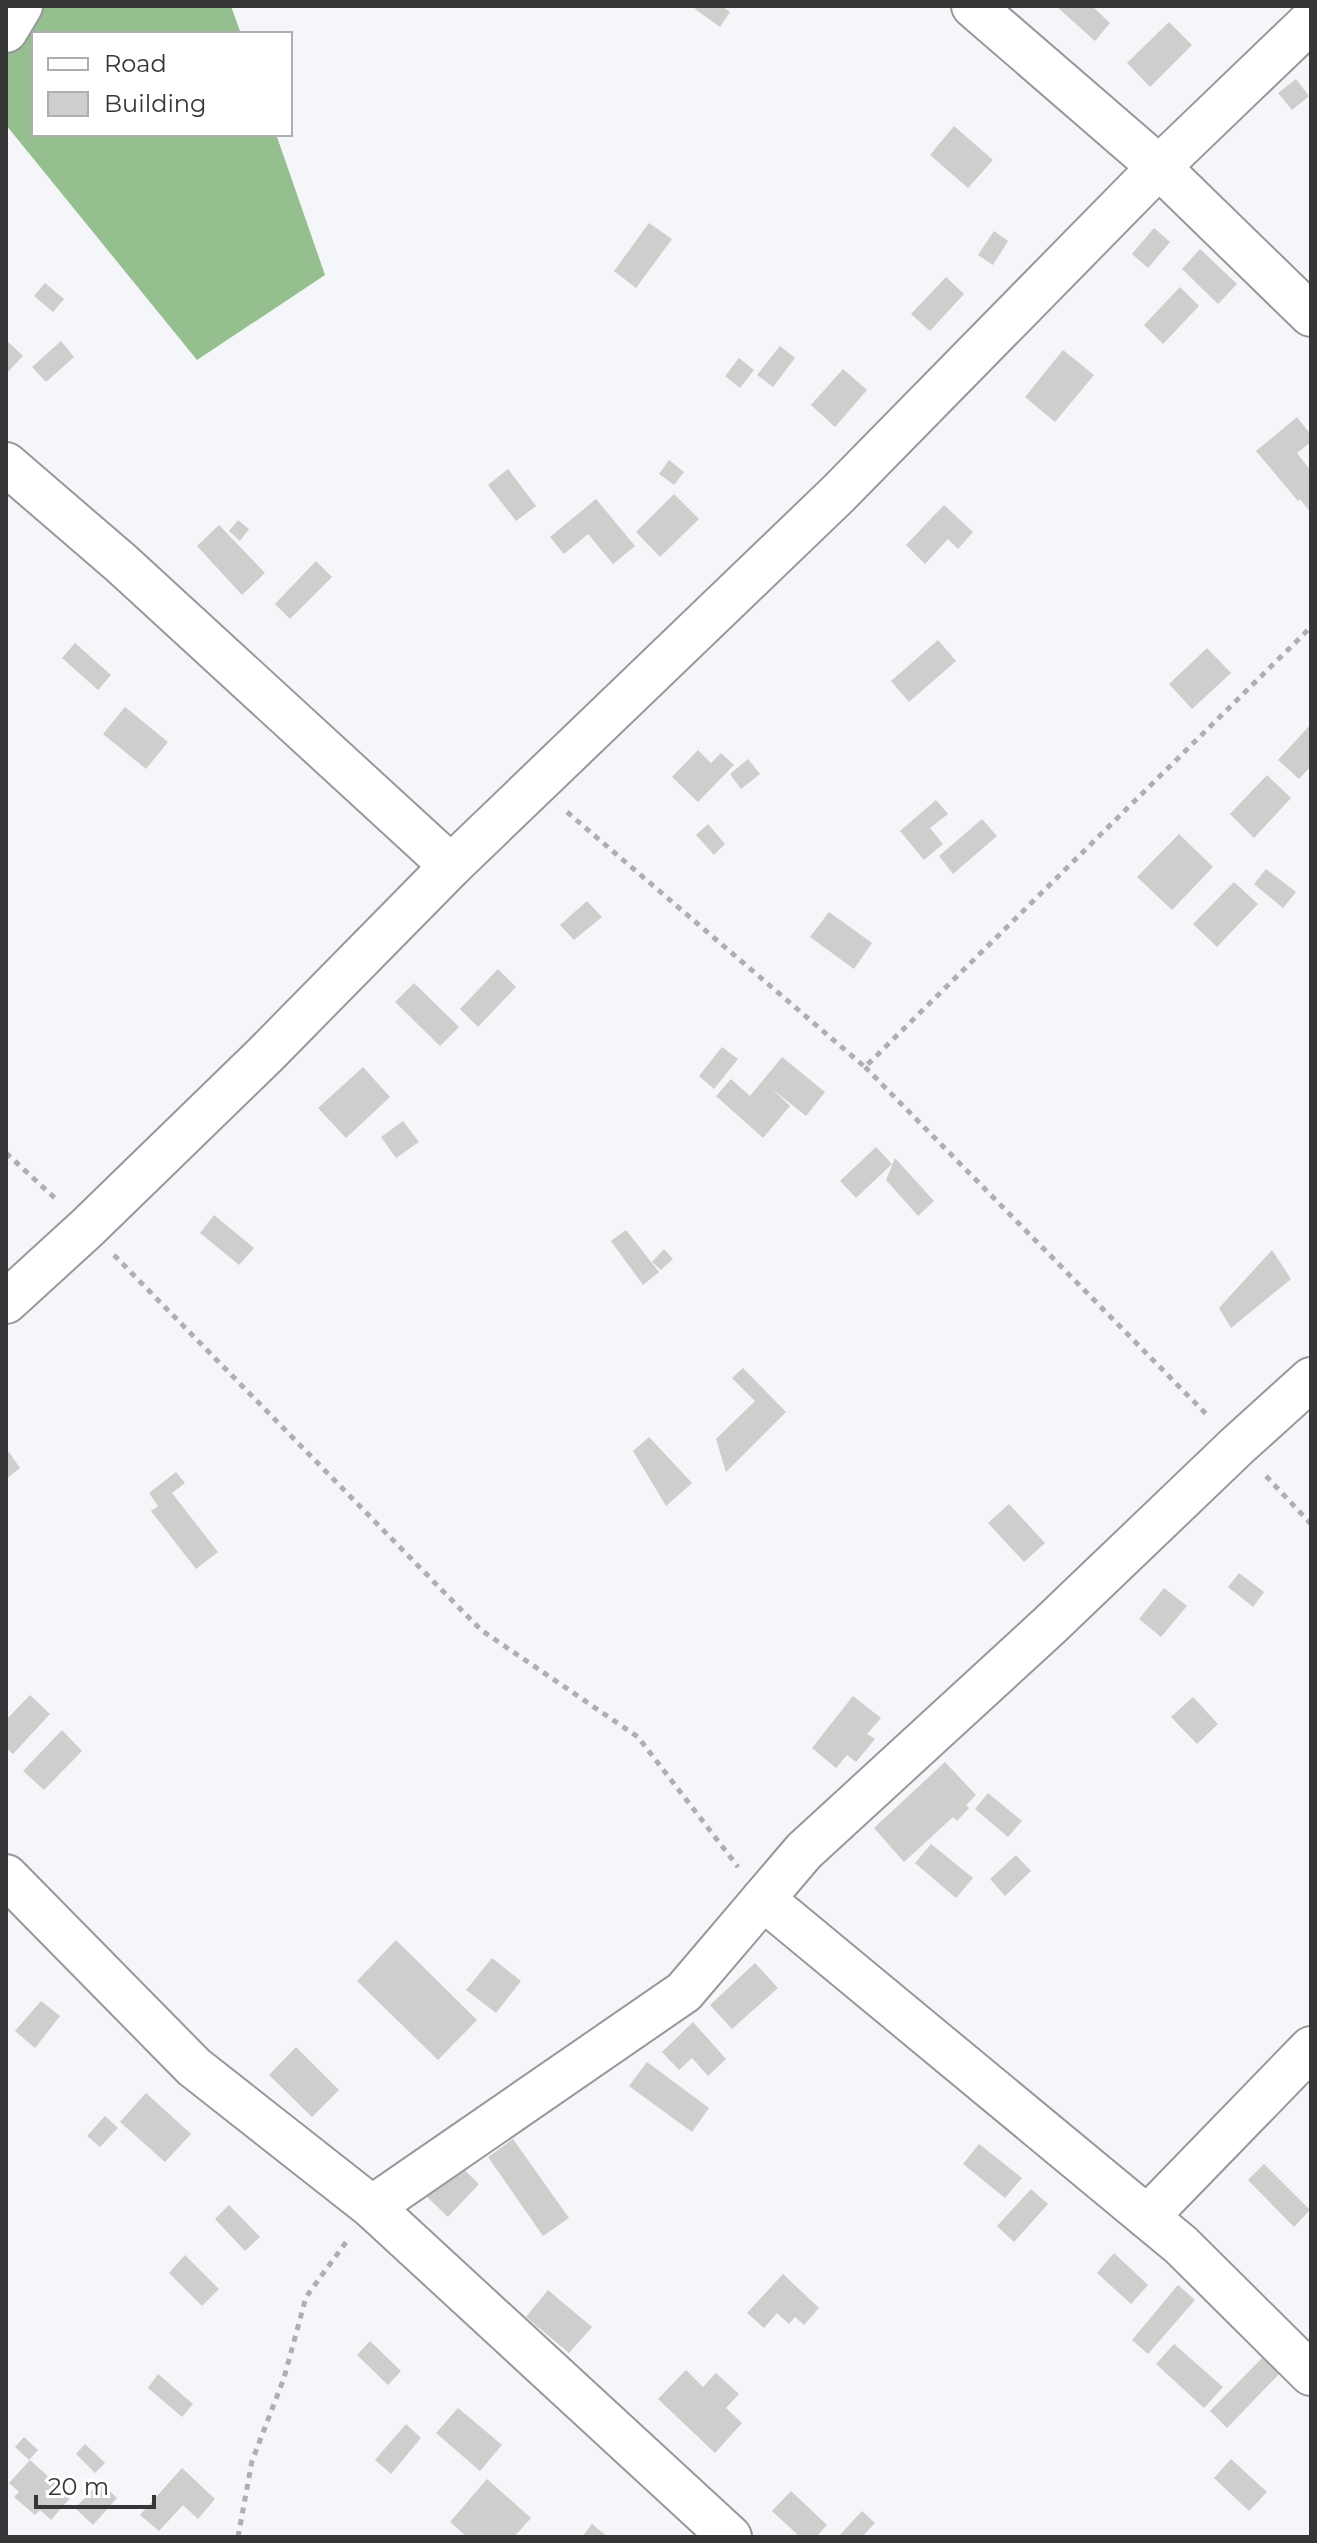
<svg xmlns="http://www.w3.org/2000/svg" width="1317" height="2543" viewBox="0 0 1317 2543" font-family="Montserrat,sans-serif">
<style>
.forest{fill:#95bf8f}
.building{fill:#d0cecc}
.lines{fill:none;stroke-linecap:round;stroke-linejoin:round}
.minor-casing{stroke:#96989a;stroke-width:46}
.path{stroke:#adafb1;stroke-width:5;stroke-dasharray:6 6;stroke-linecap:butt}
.minor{stroke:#fff;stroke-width:42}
</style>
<rect width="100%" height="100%" fill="#f4f6f9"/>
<!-- forest -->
<path class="forest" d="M6,6H231L241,34H34V134H276L325,275L197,360L6,125Z"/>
<!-- building -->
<g class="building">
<path d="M697,6H722L730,12L720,27L695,9Z"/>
<path d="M1056,6H1092L1110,23L1095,41Z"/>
<path d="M1169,22L1192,45L1150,87L1127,63Z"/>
<path d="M1296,79L1309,96L1292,110L1278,93Z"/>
<path d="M954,126L993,160L968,188L930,155Z"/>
<path d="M649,223L672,239L636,288L614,271Z"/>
<path d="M1154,228L1170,242L1148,268L1132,254Z"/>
<path d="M994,231L1008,241L993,265L978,255Z"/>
<path d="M1200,249L1237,284L1218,304L1182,269Z"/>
<path d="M946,277L964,294L930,331L911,314Z"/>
<path d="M45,283L64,299L53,312L34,296Z"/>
<path d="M1180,287L1199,306L1163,344L1144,325Z"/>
<path d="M6,340L23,356L6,374Z"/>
<path d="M61,341L74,357L46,382L32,367Z"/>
<path d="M780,346L795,358L773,387L757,375Z"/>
<path d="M1063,350L1094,375L1055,422L1025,397Z"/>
<path d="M739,358L754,370L740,388L725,376Z"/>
<path d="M843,369L867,390L835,427L811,405Z"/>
<path d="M1297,417L1311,435V442L1297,453L1311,471V513L1300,499L1298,501L1256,451Z"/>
<path d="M669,460L684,472L674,485L659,474Z"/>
<path d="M508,469L536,506L516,521L488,485Z"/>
<path d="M674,494L699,519L660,557L636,532Z"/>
<path d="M596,499L635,546L613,564L588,534L564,554L550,537Z"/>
<path d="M944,505L973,532L958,549L948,539L925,564L906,545Z"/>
<path d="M238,520L249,529L240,541L229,531Z"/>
<path d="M219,525L265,573L242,595L197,546Z"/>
<path d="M316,561L332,577L290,619L275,604Z"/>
<path d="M938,640L956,661L909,702L891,681Z"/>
<path d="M75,643L111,675L98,690L62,658Z"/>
<path d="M1207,648L1231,673L1192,709L1169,684Z"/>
<path d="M125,707L168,742L146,769L103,734Z"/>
<path d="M1311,724V766L1299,779L1278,760Z"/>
<path d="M698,750L711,763L721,753L734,765L698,802L672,777Z"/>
<path d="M748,759L760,774L741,789L730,774Z"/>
<path d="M1267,775L1291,798L1254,838L1230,814Z"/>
<path d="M936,800L948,814L930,828L943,844L924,860L900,831Z"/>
<path d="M982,819L997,836L953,874L939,856Z"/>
<path d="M708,824L725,844L714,855L696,835Z"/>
<path d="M1179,834L1213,867L1172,910L1137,877Z"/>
<path d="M1266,869L1296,892L1283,908L1254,884Z"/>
<path d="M1234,882L1258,904L1217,947L1193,924Z"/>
<path d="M587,901L602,917L574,940L560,925Z"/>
<path d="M829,912L872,943L854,969L810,937Z"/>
<path d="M498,969L516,987L478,1027L460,1009Z"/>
<path d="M414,983L459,1027L440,1046L395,1002Z"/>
<path d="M722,1047L738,1059L714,1089L699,1076Z"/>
<path d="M782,1057L825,1092L806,1116L772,1089L790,1106L763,1138L716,1096L731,1079L750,1096Z"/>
<path d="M363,1067L390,1097L346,1138L318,1108Z"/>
<path d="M403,1121L419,1142L396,1158L381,1137Z"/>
<path d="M876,1147L892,1164L856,1198L840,1181Z"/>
<path d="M895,1158L934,1201L918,1216L886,1180Z"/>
<path d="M214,1215L254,1248L239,1265L200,1233Z"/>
<path d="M626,1230L659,1272L643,1285L611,1241Z"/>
<path d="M664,1249L673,1259L661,1270L652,1262Z"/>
<path d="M1272,1250L1291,1279L1231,1328L1219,1308Z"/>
<path d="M743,1368L786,1412L726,1472L716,1439L755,1401L732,1378Z"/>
<path d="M649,1437L692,1483L666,1506L633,1451Z"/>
<path d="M9,1452L20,1468L6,1479V1454Z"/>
<path d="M176,1472L185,1483L172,1493L218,1552L196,1569L151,1511L158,1506L149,1493Z"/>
<path d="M1009,1504L1045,1543L1024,1562L988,1523Z"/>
<path d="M1239,1573L1264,1592L1253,1607L1228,1587Z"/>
<path d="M1164,1588L1187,1606L1161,1637L1139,1619Z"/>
<path d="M30,1695L50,1714L13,1754L6,1748V1720Z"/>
<path d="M853,1696L881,1718L867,1734L875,1739L856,1762L847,1755L836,1768L812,1748Z"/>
<path d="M1193,1697L1218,1724L1197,1744L1171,1717Z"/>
<path d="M62,1730L82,1751L44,1790L23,1771Z"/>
<path d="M945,1762L976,1795L966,1805L969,1808L957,1821L953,1817L904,1862L874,1828Z"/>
<path d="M988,1793L1022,1821L1008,1837L975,1809Z"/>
<path d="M931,1844L973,1878L956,1898L915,1863Z"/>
<path d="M1016,1855L1031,1871L1005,1896L990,1879Z"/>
<path d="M396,1940L477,2020L438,2060L357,1981Z"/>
<path d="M492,1958L521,1981L496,2013L466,1990Z"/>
<path d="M755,1963L778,1988L732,2029L710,2005Z"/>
<path d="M41,2001L60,2016L35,2048L15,2031Z"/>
<path d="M693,2022L726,2059L708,2076L692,2058L679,2070L662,2052Z"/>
<path d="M296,2047L339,2090L312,2117L269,2075Z"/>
<path d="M647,2062L709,2108L692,2132L629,2086Z"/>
<path d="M146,2093L191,2134L165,2162L120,2122Z"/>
<path d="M105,2116L118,2128L100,2147L87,2136Z"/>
<path d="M513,2139L569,2218L543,2236L488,2157Z"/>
<path d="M979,2144L1022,2178L1005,2198L963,2164Z"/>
<path d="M455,2161L479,2184L448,2217L424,2194Z"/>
<path d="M1264,2164L1310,2210L1294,2227L1248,2180Z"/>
<path d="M1031,2189L1048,2204L1014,2242L997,2226Z"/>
<path d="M229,2205L260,2237L245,2251L215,2219Z"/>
<path d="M1114,2253L1148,2285L1131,2304L1097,2273Z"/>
<path d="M185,2255L219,2289L202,2306L169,2273Z"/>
<path d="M783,2274L819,2308L804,2325L795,2317L789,2324L777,2313L764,2328L747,2313Z"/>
<path d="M1178,2285L1195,2300L1148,2354L1132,2340Z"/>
<path d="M548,2290L592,2327L569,2353L526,2317Z"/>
<path d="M370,2341L401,2371L388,2385L357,2355Z"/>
<path d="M1174,2344L1223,2387L1204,2408L1156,2364Z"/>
<path d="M1263,2357L1280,2373L1227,2428L1210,2411Z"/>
<path d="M686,2370L703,2387L716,2373L739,2394L726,2408L742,2423L715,2453L658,2399Z"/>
<path d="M158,2374L193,2404L182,2417L148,2388Z"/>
<path d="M458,2408L502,2445L480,2471L436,2433Z"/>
<path d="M406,2424L421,2438L391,2474L375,2460Z"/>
<path d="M24,2437L38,2450L29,2460L15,2447Z"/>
<path d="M85,2444L105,2463L95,2473L76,2454Z"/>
<path d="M1231,2459L1267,2492L1249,2511L1214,2478Z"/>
<path d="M30,2460L71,2497L51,2520L40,2510L35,2515L14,2497L19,2492L9,2483Z"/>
<path d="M182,2468L215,2499L198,2519L183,2505L159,2531L140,2515Z"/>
<path d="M487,2479L531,2518L514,2537H467L450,2522Z"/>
<path d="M100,2482L117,2498L93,2525L75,2508Z"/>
<path d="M791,2491L827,2525L816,2537H800L772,2511Z"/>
<path d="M862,2511L875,2523L862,2537H838Z"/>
<path d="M592,2524L608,2537H582Z"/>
</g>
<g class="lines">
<defs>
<g id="minor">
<path d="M973,6L1159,167L1311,315"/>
<path d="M6,31L21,6"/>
<path d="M6,464L121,563L451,866"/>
<path d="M6,1302L87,1228L265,1055L451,866L838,494L1159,167L1311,21"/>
<path d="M6,1876L194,2067L372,2207L730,2537"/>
<path d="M763,1899L1181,2245L1311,2374"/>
<path d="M372,2207L684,1992L804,1851L1049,1626L1237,1446L1311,1379"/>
<path d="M1147,2217L1311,2048"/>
</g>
</defs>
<!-- minor casing -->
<use href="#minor" class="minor-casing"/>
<!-- path -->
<g class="path">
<path d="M567,812L865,1067L1311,627"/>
<path d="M865,1067L1209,1417"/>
<path d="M6,1153L58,1201"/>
<path d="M114,1255L481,1630L638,1737L738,1867"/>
<path d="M1266,1476L1311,1524"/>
<path d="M238,2537L252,2461L284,2378L306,2297L349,2238"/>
</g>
<!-- minor -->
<use href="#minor" class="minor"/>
</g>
<!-- border -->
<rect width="1317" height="2543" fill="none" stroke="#343536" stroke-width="16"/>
<!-- legend -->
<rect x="32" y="32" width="260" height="104" fill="#ffffff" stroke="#aeaeaf" stroke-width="2"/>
<rect x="48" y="58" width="40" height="12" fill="#ffffff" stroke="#aeaeaf" stroke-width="2"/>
<text x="104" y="72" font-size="24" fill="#343536">Road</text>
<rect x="48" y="92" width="40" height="24" fill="#d0cecc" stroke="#aeaeaf" stroke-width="2"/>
<text x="104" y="112" font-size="24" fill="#343536">Building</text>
<!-- scale -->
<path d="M36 2495v12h118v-12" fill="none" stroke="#343536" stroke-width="4"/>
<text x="48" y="2495" font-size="24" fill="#343536" stroke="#ffffff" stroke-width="6" paint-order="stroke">20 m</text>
</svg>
